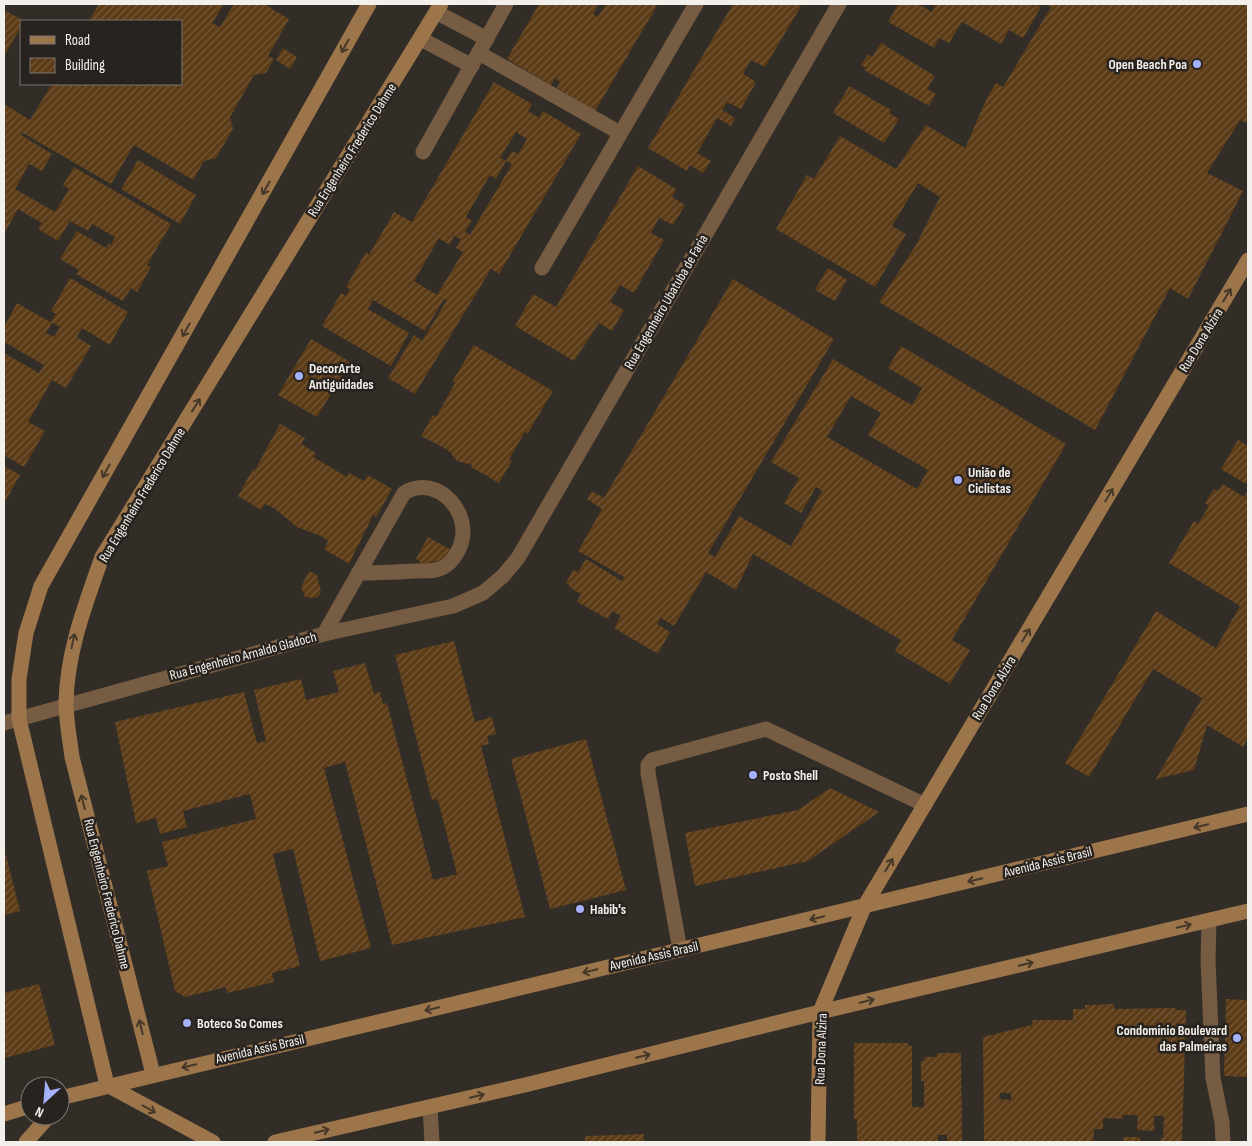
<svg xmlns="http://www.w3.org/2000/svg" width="1252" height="1146" viewBox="0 0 1252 1146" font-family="'Sofia Sans Condensed',sans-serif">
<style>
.building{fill:url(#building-hatch);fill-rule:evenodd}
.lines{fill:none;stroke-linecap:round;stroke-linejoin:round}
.lane{stroke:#755c42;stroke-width:15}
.street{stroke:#755c42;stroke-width:15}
.secondary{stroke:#9d754b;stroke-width:15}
.oneway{stroke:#453829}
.poi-dot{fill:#a6b1fc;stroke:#28231e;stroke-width:2}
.labels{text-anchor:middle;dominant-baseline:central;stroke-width:5;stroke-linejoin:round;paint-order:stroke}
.poi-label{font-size:14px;font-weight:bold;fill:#f3f0ec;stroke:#28231e;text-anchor:start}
.street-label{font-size:14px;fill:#f3f0ec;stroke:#28231e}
</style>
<defs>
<pattern id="building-hatch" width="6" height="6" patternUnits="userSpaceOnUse" patternTransform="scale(1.25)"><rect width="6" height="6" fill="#5c3c17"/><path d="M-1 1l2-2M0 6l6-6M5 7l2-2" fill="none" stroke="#745839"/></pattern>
</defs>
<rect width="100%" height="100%" fill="#322d27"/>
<!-- building -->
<g class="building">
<path d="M99,4H224L212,23L220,27L234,4H264L289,19L268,56L274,59L266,73L254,75L230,117L233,129L216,158L204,161L193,180L134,145L111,184L23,133L21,135L52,154L42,171L29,164L15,189L55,212L69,189L63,185L74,167L171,224L147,265L151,267L137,292L131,288L123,301L76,274L79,270L60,259L77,231L106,248L109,243L111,245L115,237L92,224L88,231L70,221L58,241L38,229L42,223L18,209L4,234V104L30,120L52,84H181V21H89Z"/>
<path d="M539,4H599L593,14L598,17L606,4H658L595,111L557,88L560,82L555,78L551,85L507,59Z"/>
<path d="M733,4H797L801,6L765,67L751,60L743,74L756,82L741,109L727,102L722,110L735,118L731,126L717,118L697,153L711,161L703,173L690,165L687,171L648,148Z"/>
<path d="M898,4H918L932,12L935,6L931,4H1036L1041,7L1023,38L1009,30L1001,44L962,22L949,43L939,38L934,48L888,22Z"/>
<path d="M1045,4H1248V124L1240,120L1207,173L1243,191L1188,299L1170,288L1095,430L879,302L916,245L940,197L918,183L892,226L906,234L875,287L776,229L807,175L814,179L840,136L896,169L926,125L965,148L987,98L996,83L1003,87L1051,7Z"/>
<path d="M4,10L24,21H21V27L4,56Z"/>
<path d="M881,43L935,76L927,89L936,94L929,106L864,70L866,68L861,65L868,54L872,57Z"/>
<path d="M283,48L297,57L290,69L276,60Z"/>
<path d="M494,82L532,104L528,111L539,118L543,111L581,134L499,274L491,269L415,394L388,378L414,335L422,341L447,300L444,299L425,331L373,300L368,309L409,333L391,366L322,326L341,293L346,296L350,289L346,287L366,252L369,255L394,212L412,222ZM516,132L527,139L518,154L512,151L506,161L512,164L470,235L465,232L472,221L466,217L490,175L496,179L506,161L500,158ZM454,236L461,239L456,248L463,252L437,295L414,281L439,238L450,245Z"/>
<path d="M849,86L891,110L889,113L899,119L884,143L833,113Z"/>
<path d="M138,160L196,195L180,224L121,189Z"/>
<path d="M638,166L676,189L672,197L685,205L673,225L659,218L651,233L664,240L634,293L620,285L610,302L624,310L612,331L599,323L574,361L515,326L533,294L556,307Z"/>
<path d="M828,268L847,280L835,301L815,290Z"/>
<path d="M70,278L128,312L110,345L82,328L77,337L91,346L66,388L52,380L28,422L45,431L24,467L4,455V353L39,373L44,365L4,342V327L17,303L52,323L46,333L54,337L60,327L51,322L56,314L51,311Z"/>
<path d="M733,279L834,339L708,553L715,557L739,516L791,546L822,491L816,487L801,513L784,503L799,478L771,462L833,359L912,405L922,388L888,368L901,346L1066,444L952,640L970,650L950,684L895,651L901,640L753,554L736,590L706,572L674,626L661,618L657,624L670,632L658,654L614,628L621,616L612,611L608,619L577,602L581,594L569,587L570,585L566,583L573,570L578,572L586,559L622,581L624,577L578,551L602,509L587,499L592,491L604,498ZM851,396L881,413L868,435L928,470L917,489L827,437Z"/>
<path d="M311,339L350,362L317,417L278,395Z"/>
<path d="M474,345L553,391L528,433L525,432L509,459L512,461L499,483L471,467L472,465L457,461L448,450L421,436L433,415L436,417L455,383L452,382Z"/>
<path d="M280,424L305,438L301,444L316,453L313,457L347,477L349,473L364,481L368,475L392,489L376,517L373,515L349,564L324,549L328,541L321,536L297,527L274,508L265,504L261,510L238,496L253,469L255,470Z"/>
<path d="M1238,440L1248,446V485L1221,469Z"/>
<path d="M4,466L20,475L4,504Z"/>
<path d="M1223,484L1244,497L1248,490V738L1243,747L1207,725L1194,770L1156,779L1202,698L1153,669L1089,777L1065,763L1156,611L1216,648L1240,606L1169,563L1194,521L1198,524L1209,506L1205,503L1214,489L1218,491Z"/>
<path d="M428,537L453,551L449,558L423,564L416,559Z"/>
<path d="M309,571L317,575L321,592L318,597L313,598L305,597L301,587Z"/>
<path d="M454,641L475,722L492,717L496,734L487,736L489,744L481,746L525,917L392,945L345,762L324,768L371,948L320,961L293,849L273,854L300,966L272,973L274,982L227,993L226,987L185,997L175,991L147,871L168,866L162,842L256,819L250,794L183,811L187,827L160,834L156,818L136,823L115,722L244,692L257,743L266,741L254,690L301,679L306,700L339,692L333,671L365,663L374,694L380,692L383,704L387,703L433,880L457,874L439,804L437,799L432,800L395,655Z"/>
<path d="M586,739L626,890L550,909L511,759Z"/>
<path d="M830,788L879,812L808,861L695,886L685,833L798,810Z"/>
<path d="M4,848L20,911L4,915Z"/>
<path d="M39,984L55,1045L4,1058V993Z"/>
<path d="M1226,999L1248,1000V1077L1224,1076Z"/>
<path d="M1114,1004V1009L1175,1008V1010H1186L1182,1142H1161V1138H1163L1164,1116H1154V1131L1137,1130L1138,1115H1122L1123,1119L1103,1118V1129H1094L1093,1142H984L983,1037L1032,1025L1033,1020H1073V1009H1085V1005ZM1000,1093H1011V1100L999,1099Z"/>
<path d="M854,1043H908L909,1046H912V1107H924V1081H921V1061H924V1057H937V1053H961L962,1142H947V1135H938V1142H857V1119H854Z"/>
<path d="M644,1134V1142H585V1136Z"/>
<rect x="1123" y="1137" width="17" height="5"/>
</g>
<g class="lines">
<!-- lane -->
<g class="lane">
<path d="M1209,921L1208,960L1213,1078L1222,1122L1223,1142"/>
<path d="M680,950L648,773V765L652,760L766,729L925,805"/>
<path d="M430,1107L432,1142"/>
</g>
<!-- street -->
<g class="street">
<path d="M436,12L487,39"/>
<path d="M421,39L472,66"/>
<path d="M479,53L620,133"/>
<path d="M423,152L506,4"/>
<path d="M542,268L696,4"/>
<path d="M324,634L404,493C437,472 477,515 458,551C454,559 447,567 439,569C432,572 423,570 416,571C397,572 377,573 358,573"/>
<path d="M4,723L324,634L453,606L483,593L503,576L518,558L839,4"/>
</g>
<!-- secondary -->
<g class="secondary">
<path d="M153,1074L72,757C70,740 66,721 66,703C67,651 85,606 102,557L441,4"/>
<path d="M107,1085L19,719V679L26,633L41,586L369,4"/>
<path d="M107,1085L213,1142"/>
<path d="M60,1098L1248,814"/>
<path d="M4,1114L30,1106"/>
<path d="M26,1142L49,1116"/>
<path d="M275,1142L525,1085L820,1012L1248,911"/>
<path d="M818,1142L820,1012L864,907L1248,260"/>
</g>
</g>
<!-- one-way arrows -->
<defs><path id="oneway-shaft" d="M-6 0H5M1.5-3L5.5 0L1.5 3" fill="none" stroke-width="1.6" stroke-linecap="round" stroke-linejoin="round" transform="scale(1.25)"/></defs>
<g class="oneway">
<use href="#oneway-shaft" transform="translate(345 46) rotate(119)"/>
<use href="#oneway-shaft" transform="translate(266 188) rotate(119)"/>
<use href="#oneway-shaft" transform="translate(1227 295) rotate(-59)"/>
<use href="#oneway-shaft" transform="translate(186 330) rotate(119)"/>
<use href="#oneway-shaft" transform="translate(196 405) rotate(-58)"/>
<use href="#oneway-shaft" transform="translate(106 471) rotate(119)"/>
<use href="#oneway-shaft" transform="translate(1109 495) rotate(-59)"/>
<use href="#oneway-shaft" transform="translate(1026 635) rotate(-59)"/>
<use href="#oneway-shaft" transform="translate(73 641) rotate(-78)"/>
<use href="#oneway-shaft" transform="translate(83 802) rotate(-104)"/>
<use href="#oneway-shaft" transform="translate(1201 826) rotate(166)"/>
<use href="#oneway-shaft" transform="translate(889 865) rotate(-59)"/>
<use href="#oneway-shaft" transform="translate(975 880) rotate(167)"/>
<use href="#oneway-shaft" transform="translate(817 918) rotate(167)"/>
<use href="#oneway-shaft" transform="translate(1184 926) rotate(-13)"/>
<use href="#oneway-shaft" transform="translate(1026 964) rotate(-13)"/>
<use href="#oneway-shaft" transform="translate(590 971) rotate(167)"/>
<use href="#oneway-shaft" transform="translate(867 1001) rotate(-13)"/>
<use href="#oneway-shaft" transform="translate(432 1009) rotate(167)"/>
<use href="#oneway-shaft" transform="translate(141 1027) rotate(-104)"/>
<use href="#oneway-shaft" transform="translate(643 1056) rotate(-14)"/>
<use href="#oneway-shaft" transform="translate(189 1066) rotate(167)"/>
<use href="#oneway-shaft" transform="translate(477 1096) rotate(-13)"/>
<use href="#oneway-shaft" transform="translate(149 1109) rotate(29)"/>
<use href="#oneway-shaft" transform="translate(322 1131) rotate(-13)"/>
</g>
<!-- markers -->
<g class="poi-dot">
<circle cx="1197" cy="64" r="5"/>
<circle cx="299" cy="376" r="5"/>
<circle cx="958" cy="480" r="5"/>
<circle cx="753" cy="775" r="5"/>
<circle cx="580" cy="909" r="5"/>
<circle cx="187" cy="1023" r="5"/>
<circle cx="1237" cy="1038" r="5"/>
</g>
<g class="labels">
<!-- poi labels -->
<g class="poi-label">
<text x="1187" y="64" text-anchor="end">Open Beach Poa</text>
<text x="309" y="368">DecorArte<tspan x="309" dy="16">Antiguidades</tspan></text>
<text x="968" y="472">União de<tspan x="968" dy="16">Ciclistas</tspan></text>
<text x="763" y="775">Posto Shell</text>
<text x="590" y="909">Habib's</text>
<text x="197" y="1023">Boteco So Comes</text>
<text x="1227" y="1030" text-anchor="end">Condomínio Boulevard<tspan x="1227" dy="16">das Palmeiras</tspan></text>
</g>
<!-- street labels -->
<g class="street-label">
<text transform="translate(352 150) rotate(-58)">Rua Engenheiro Frederico Dahme</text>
<text transform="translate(666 302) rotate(-60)">Rua Engenheiro Ubatuba de Faria</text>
<text transform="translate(1201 340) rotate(-59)">Rua Dona Alzira</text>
<text transform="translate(142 495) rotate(-59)">Rua Engenheiro Frederico Dahme</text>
<text transform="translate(243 656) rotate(-15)">Rua Engenheiro Arnaldo Gladoch</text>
<text transform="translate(994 688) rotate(-59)">Rua Dona Alzira</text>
<text transform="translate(1048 862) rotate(-14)">Avenida Assis Brasil</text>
<text transform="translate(107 894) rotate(76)">Rua Engenheiro Frederico Dahme</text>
<text transform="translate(654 956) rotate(-13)">Avenida Assis Brasil</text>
<text transform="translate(260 1049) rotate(-13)">Avenida Assis Brasil</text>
<text transform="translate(821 1049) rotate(-88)">Rua Dona Alzira</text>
</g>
</g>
<!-- border -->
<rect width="1252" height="1146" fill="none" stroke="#f3f0ec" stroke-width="10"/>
<!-- legend -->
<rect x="20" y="20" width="162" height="65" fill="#28231e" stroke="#797570"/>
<rect x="30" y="36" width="25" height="8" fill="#9d754b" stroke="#797570"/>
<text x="65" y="45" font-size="15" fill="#f3f0ec">Road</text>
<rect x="30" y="58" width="25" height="15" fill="url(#building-hatch)" stroke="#797570"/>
<text x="65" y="70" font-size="15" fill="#f3f0ec">Building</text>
<!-- north arrow -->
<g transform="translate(45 1101) rotate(206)"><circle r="24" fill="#28231e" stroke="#797570"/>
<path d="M0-4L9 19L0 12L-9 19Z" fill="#a6b1fc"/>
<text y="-8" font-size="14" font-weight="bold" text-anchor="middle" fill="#f3f0ec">N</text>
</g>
</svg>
